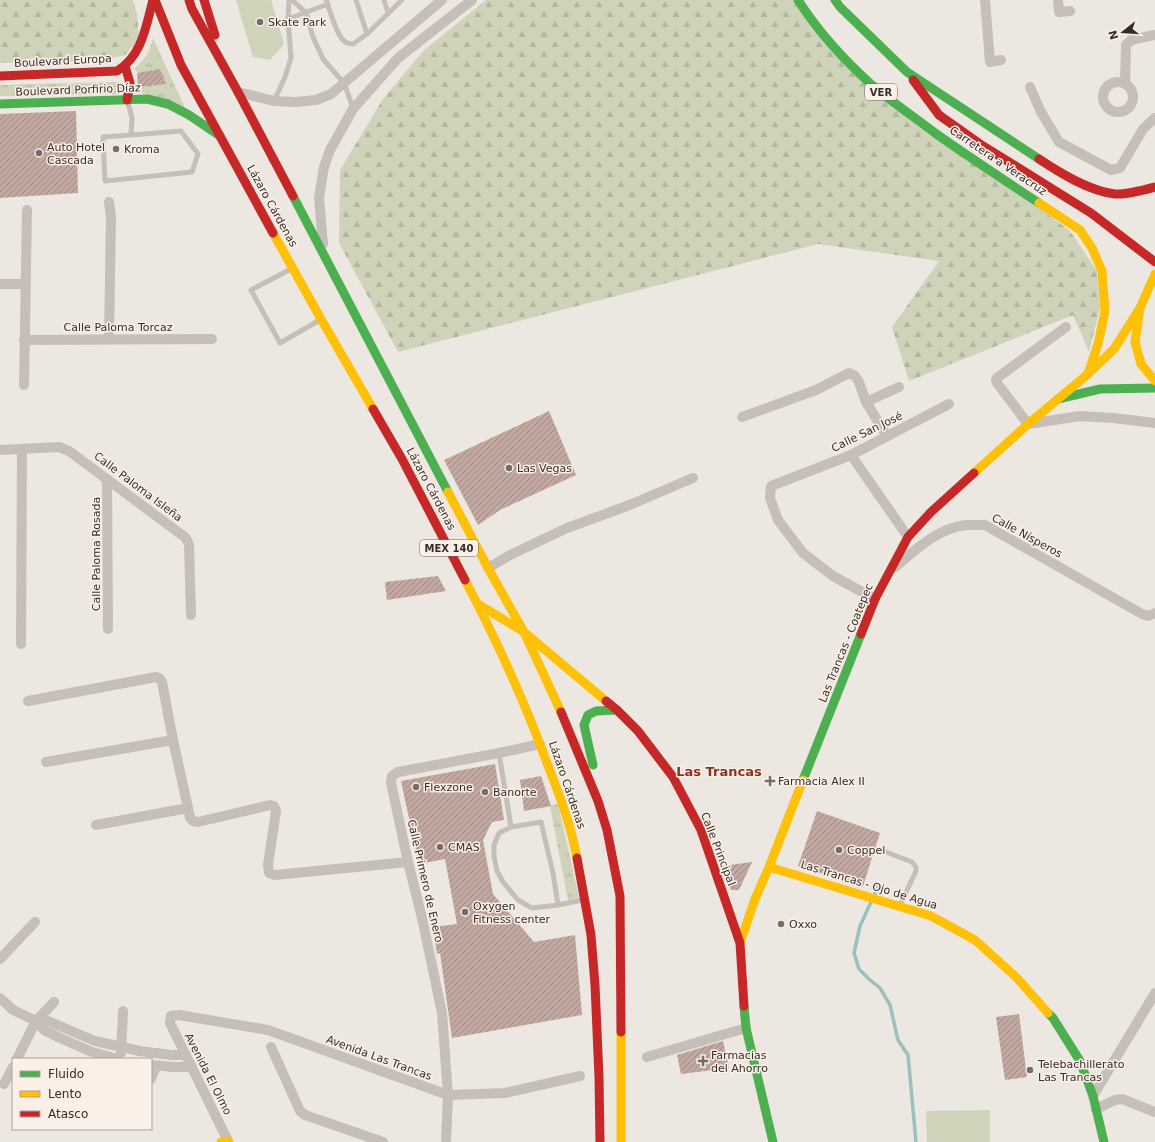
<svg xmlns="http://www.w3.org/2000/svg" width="1155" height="1142" viewBox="0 0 1155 1142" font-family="'DejaVu Sans',sans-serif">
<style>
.grass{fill:url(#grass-tufts)}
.forest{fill:url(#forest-firs)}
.park{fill:#cfd3ba}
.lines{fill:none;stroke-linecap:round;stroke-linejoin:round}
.stream{stroke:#9bc1bf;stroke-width:3.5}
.building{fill:url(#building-hatch)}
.lane{stroke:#c6beb9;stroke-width:5}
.street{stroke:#c6beb9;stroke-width:10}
.fast{stroke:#4caf50;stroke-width:9}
.slow{stroke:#ffc107;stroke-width:9}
.jam{stroke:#c62828;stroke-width:9}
.poi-dot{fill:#776d68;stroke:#faf0e7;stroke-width:1.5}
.labels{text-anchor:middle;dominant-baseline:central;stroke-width:3;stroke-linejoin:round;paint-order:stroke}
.shield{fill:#faf0e7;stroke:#726661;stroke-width:1}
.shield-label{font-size:10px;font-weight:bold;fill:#372b27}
.poi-label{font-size:11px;fill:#372b27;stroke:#faf0e7;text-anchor:start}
.street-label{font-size:11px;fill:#372b27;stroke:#faf0e7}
.quarter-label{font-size:13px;font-weight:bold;fill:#89311d;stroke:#faf0e7}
</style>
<defs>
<pattern id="grass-tufts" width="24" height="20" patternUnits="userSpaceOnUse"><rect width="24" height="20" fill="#cfd3ba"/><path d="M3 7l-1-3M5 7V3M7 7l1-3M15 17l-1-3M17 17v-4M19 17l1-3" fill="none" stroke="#b2b5a0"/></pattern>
<pattern id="forest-firs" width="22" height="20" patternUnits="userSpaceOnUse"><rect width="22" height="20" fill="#cfd3ba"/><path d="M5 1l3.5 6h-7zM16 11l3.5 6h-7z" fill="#b2b5a0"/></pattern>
<pattern id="building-hatch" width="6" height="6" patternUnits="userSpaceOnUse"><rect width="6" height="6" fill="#c1a9a2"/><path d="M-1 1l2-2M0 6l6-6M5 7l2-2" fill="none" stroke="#9e8a84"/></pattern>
</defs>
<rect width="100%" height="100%" fill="#ede7e1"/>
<!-- grass -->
<g class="grass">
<path d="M153,38L185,108L141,93C144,81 144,77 134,69C145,59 150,53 153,38Z"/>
<path d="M118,82L125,85L124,91L118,94L0,96V85Z"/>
<path d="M558,804L579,898L568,900L550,806Z"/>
</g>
<!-- forest -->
<g class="forest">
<path d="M0,0H133L137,14L139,39L125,55L99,61L0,63Z"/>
<path d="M486,0H802L841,58L1070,231L1097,271L1100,308L1089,352L1073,315L909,381L892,327L939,261L818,244L398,352L339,243L340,170L383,99L423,51Z"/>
</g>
<!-- park -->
<g class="park">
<path d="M236,0H271L284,44L270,60L253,57Z"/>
<path d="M990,1110V1142H927L926,1111Z"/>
</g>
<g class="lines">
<!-- stream -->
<g class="stream">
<path d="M874,896L878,887"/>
<path d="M871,902L860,926L854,953L859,969L870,980L880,988L890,1005L898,1040L908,1055L916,1142"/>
</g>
</g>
<!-- building -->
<g class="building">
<path d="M160,69L166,84L138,87L137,73Z"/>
<path d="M76,111L78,193L0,198V114Z"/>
<path d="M549,411L576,475L500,510L478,525L444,460Z"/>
<path d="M438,576L446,591L387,600L385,582Z"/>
<path d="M495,764L504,820L492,822L483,840L493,894L534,942L575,935L582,1015L452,1038L440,953L437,954L433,927L457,924L445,859L419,864L401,781Z"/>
<path d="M541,776L551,806L524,811L520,780Z"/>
<path d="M817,811L880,833L863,886L798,866Z"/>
<path d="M752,862L739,890H731L722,866Z"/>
<path d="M1019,1014L1027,1077L1005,1080L996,1017Z"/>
<path d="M723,1041L729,1068L681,1074L677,1055Z"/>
</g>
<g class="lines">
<!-- lane -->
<g class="lane">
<path d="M292,0L306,13L313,37L323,59L344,83L353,108"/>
<path d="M326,0C330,10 337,39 347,43C349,44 351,43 353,44L367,34L402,0"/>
<path d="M356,0L367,34"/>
<path d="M384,0L388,13"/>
<path d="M288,19L328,4"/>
<path d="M274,101L285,77L291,58L288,19L289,0"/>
<path d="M128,102L132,118L131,135L103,137L105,181L192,172L198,154L181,131L131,135"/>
<path d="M291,269L251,290L280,343L318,321"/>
<path d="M499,753L511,827"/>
<path d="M541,822L553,873L558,905L532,908L518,900L503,882L497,871L494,856V845L499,833L511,827Z"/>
<path d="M881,850L912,862L916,867V871L900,905"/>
<path d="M558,905L582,900"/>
</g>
<!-- street -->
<g class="street">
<path d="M985,0L990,62L1001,60"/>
<path d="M1058,0L1059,12L1070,11"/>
<circle cx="1118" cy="97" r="15"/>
<path d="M1125,84L1126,45L1131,40L1155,35"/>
<path d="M1030,87L1041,112L1059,142L1111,170L1120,168L1143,129L1155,118"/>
<path d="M238,92L274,101L295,102L316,100L331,94L442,0"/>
<path d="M109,202L111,217L109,339"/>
<path d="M323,244L319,198L324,167L330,150L353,109L398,58L472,0"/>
<path d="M0,284H25"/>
<path d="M1066,327L997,378L996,380L997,383L1028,424L1080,416L1113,418L1155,423"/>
<path d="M24,340L212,339"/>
<path d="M24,385L27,210"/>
<path d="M866,402L899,387"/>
<path d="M742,417L816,390L849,373L855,376L859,382L866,402L887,436"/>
<path d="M0,450L59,447L69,451L186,538L189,545L191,615"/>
<path d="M851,455L908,537"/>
<path d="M107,479L108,629"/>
<path d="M488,568L510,555L567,528L627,506L693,478"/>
<path d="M894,568C915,550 938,528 966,525C973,525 979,525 985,525L1142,614L1148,616L1155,613"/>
<path d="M875,599L833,576L803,553L778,520L770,498L771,486L851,455L949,404"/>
<path d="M21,644L22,449"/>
<path d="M28,701L156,677L159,678L162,682L173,740L188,808L190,818L193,821L198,822L270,805L274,806L276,811L268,865L269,873L275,875L408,862"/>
<path d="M46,762L173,740"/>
<path d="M96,825L188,808"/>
<path d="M0,959L35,922"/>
<path d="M0,998L13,1010L36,1021H48L95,1041L140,1051L171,1055H186"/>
<path d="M37,1021L44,1030L58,1037L92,1052L118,1059"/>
<path d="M271,1047L300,1111L305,1115L383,1142"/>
<path d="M121,1053L123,1011"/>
<path d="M647,1057L746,1028"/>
<path d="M17,1059L36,1021L54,1002"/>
<path d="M151,1065L174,1067H192"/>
<path d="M151,1079L156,1066"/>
<path d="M4,1084L13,1067"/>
<path d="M1093,1096L1155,993"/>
<path d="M1096,1109L1115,1100L1122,1099L1155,1112"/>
<path d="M228,1141L170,1023L171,1016L179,1015L268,1030L448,1095L505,1093L580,1076"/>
<path d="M446,1142L448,1095L442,1013L422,918L408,862L391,783L392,776L398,772L499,753L540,744"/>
</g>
<!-- fast -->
<g class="fast">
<path d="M798,0C818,31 844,60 872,85C892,102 914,117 935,133C969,157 1004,180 1039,203"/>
<path d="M835,0L840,7L907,72L1039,159"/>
<path d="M0,104L147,99L168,104L189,115L220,136"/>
<path d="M293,196L448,492"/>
<path d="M1058,399L1100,389L1155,388"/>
<path d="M593,765L584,725L588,715L596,711L617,710"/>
<path d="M803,780L861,634"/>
<path d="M744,1006L746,1028L773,1142"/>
<path d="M1048,1013L1053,1018L1080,1061L1093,1096L1104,1142"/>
</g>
<!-- slow -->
<g class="slow">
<path d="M1039,203L1080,230L1092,248L1102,271L1105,311L1098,344L1088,374"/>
<path d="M273,233L321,319L373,409"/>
<path d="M1155,274L1140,308L1135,342L1141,364L1155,381"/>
<path d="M974,473L1028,424L1088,374L1114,349L1140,308"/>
<path d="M448,492L488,568L524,632L561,712"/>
<path d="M465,580C496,639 524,700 547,763C559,794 571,825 577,858"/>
<path d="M478,604L524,632L606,701"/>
<path d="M769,867L931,916L975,940L1016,977L1048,1013"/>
<path d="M740,943L755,899L769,867L803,780"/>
<path d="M621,1032V1142"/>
<path d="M221,1142L228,1141L229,1142"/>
</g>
<!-- jam -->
<g class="jam">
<path d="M155,0L181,65L273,233"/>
<path d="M189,0L192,9L238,92L293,196"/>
<path d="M204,0L215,35"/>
<path d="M125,66L130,83L127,100"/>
<path d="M0,76L117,71C142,56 146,26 153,0"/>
<path d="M913,80L939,115L980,144L1091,213L1155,262"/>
<path d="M1039,159C1060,173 1089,191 1115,194C1126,195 1144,190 1155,187"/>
<path d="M373,409L402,459L465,580"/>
<path d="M861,634L875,599L908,537L931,512L974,473"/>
<path d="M606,701L617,710L638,731L673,777L701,830L740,943L744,1006"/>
<path d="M561,712L598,801L607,830L620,896L621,1032"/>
<path d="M577,858L591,935L595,985L599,1077L600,1142"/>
</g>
</g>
<!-- markers -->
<g class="poi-dot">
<circle cx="260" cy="22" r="4"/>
<circle cx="116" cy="149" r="4"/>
<circle cx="39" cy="153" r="4"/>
<circle cx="509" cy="468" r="4"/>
<path d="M768 775h4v4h4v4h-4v4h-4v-4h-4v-4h4z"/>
<circle cx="416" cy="787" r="4"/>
<circle cx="485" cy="792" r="4"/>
<circle cx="440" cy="847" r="4"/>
<circle cx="839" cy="850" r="4"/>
<circle cx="465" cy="912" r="4"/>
<circle cx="781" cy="924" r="4"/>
<path d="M701 1055h4v4h4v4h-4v4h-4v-4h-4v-4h4z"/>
<circle cx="1030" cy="1070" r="4"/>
</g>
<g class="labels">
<!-- shield labels -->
<g class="shield">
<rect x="865" y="84" width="32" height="16" rx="3"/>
<rect x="420" y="540" width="58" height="16" rx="3"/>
</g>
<g class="shield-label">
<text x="881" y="92">VER</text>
<text x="449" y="548">MEX 140</text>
</g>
<!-- poi labels -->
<g class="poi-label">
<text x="268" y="22">Skate Park</text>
<text x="47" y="147">Auto Hotel<tspan x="47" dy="13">Cascada</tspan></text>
<text x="124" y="149">Kroma</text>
<text x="517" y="468">Las Vegas</text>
<text x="778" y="781">Farmacia Alex II</text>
<text x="424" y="787">Flexzone</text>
<text x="493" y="792">Banorte</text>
<text x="448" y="847">CMAS</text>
<text x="847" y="850">Coppel</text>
<text x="473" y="906">Oxygen<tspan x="473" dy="13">Fitness center</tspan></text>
<text x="789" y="924">Oxxo</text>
<text x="711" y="1055">Farmacias<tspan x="711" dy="13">del Ahorro</tspan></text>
<text x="1038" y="1064">Telebachillerato<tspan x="1038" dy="13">Las Trancas</tspan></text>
</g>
<!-- street labels -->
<g class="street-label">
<text transform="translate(63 61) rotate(-3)">Boulevard Europa</text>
<text transform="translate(78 90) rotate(-2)">Boulevard Porfirio Díaz</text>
<text transform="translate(998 161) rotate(34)">Carretera a Veracruz</text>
<text transform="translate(272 206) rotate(61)">Lázaro Cárdenas</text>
<text x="118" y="327">Calle Paloma Torcaz</text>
<text transform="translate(867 432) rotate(-26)">Calle San José</text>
<text transform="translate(138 487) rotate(37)">Calle Paloma Isleña</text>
<text transform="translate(431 489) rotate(62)">Lázaro Cárdenas</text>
<text transform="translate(1027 536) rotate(29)">Calle Nísperos</text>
<text transform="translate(96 554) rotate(-90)">Calle Paloma Rosada</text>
<text transform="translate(846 643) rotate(-68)">Las Trancas - Coatepec</text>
<text transform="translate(567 785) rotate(71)">Lázaro Cárdenas</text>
<text transform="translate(718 849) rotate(69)">Calle Principal</text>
<text transform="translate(425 881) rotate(77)">Calle Primero de Enero</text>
<text transform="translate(869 885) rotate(17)">Las Trancas - Ojo de Agua</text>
<text transform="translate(379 1058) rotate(20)">Avenida Las Trancas</text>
<text transform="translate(208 1074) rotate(63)">Avenida El Olmo</text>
</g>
<!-- quarter labels -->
<g class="quarter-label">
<text x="719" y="771">Las Trancas</text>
</g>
</g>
<!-- legend -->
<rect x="12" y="1058" width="140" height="72" fill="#faf0e7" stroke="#aca19a"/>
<rect x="20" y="1071" width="20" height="6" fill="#4caf50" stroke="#aca19a"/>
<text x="48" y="1078" font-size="12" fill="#372b27">Fluido</text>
<rect x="20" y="1091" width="20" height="6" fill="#ffc107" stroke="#aca19a"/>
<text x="48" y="1098" font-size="12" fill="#372b27">Lento</text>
<rect x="20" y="1111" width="20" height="6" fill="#c62828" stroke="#aca19a"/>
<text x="48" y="1118" font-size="12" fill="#372b27">Atasco</text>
<!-- north arrow -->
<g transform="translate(1123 32) rotate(253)" stroke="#faf0e7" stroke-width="3" paint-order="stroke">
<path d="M0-3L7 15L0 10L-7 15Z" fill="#372b27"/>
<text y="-6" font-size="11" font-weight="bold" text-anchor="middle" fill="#372b27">N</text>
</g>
</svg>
